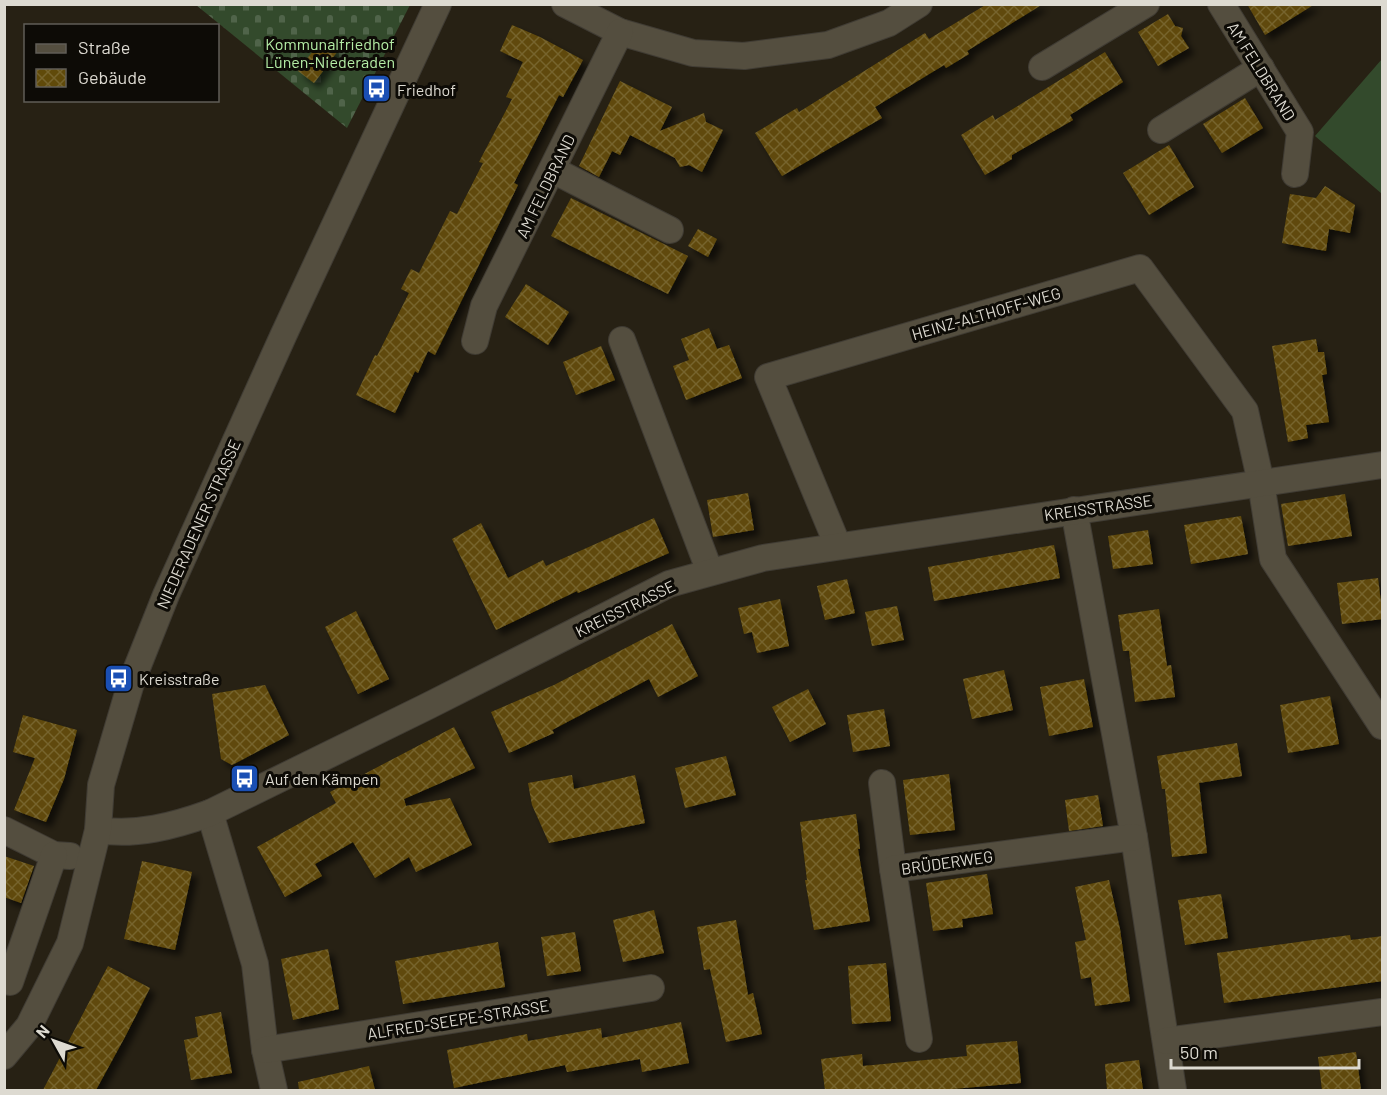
<svg xmlns="http://www.w3.org/2000/svg" width="1387" height="1095" viewBox="0 0 1387 1095" font-family="Barlow,sans-serif">
<style>
.cemetery{fill:url(#cemetery-stones)}
.garden{fill:#334a2c}
.building{fill:url(#building-cross-hatch);filter:url(#shadow)}
.lines{fill:none;stroke-linecap:round;stroke-linejoin:round}
.minor-casing{stroke:#403c34;stroke-width:28}
.minor{stroke:#544e3f;stroke-width:26}
.labels{text-anchor:middle;dominant-baseline:central;stroke-width:6;stroke-linejoin:round;paint-order:stroke}
.park-label{font-size:16px;fill:#b4eca5;stroke:#0d0b06}
.street-label{font-size:16px;fill:#dddad1;stroke:#0d0b06}
.poi-label{font-size:16px;fill:#dddad1;stroke:#0d0b06;text-anchor:start}
</style>
<defs>
<pattern id="cemetery-stones" width="16" height="16" patternUnits="userSpaceOnUse" patternTransform="scale(1.5)"><rect width="16" height="16" fill="#334a2c"/><path d="M2 7V4a2 2 0 0 1 4 0v3zM10 15v-3a2 2 0 0 1 4 0v3z" fill="#50644a"/></pattern>
<pattern id="building-cross-hatch" width="8" height="8" patternUnits="userSpaceOnUse" patternTransform="scale(1.5)"><rect width="8" height="8" fill="#604a0a"/><path d="M0 0l8 8M0 8l8-8" fill="none" stroke="#76642d"/></pattern>
<filter id="shadow"><feDropShadow dx="5.5" dy="5.5" stdDeviation="3" flood-color="#0009"/></filter>
</defs>
<rect width="100%" height="100%" fill="#272114"/>
<!-- cemetery -->
<path class="cemetery" d="M196,5H410L347,128Z"/>
<!-- garden -->
<path class="garden" d="M1382,59V194L1315,136Z"/>
<!-- building -->
<g class="building">
<path d="M987,4H1043L967,51L969,54L946,68L944,65L875,107L882,118L782,176L755,133L797,108L799,112L925,33L929,39Z"/>
<path d="M1247,4H1315L1265,35Z"/>
<path d="M1168,14L1175,26L1183,28L1181,36L1189,48L1158,66L1138,32Z"/>
<path d="M512,25L540,37L583,60L563,97L559,95L514,183L518,185L435,355L428,351L418,373L415,371L395,413L356,395L375,355L377,356L409,293L401,289L411,269L419,273L450,211L457,214L483,163L479,162L512,99L506,97L523,62L500,51Z"/>
<path d="M321,40L337,52L314,83L298,71Z"/>
<path d="M1105,52L1123,82L1070,115L1073,120L1012,155V159L985,175L961,135L993,115L995,120Z"/>
<path d="M620,81L672,107L660,131L704,113L706,122L723,130L702,172L689,165L680,167L675,158L630,135L620,155L612,151L599,177L579,166Z"/>
<path d="M1245,98L1263,128L1222,153L1203,124Z"/>
<path d="M1169,145L1194,187L1149,215L1123,173Z"/>
<path d="M1325,186L1355,205L1350,233L1329,229L1326,251L1282,243L1290,194L1316,198Z"/>
<path d="M571,198L688,256L668,294L551,236Z"/>
<path d="M698,229L717,239L708,257L688,246Z"/>
<path d="M526,284L569,312L548,345L505,317Z"/>
<path d="M709,328L717,349L729,345L742,378L686,400L673,366L689,360L681,339Z"/>
<path d="M1316,339L1318,352H1324L1327,374L1322,375L1329,422L1306,425L1308,438L1288,442L1272,346Z"/>
<path d="M601,346L615,380L576,395L563,362Z"/>
<path d="M748,493L754,530L713,537L707,500Z"/>
<path d="M1345,494L1352,536L1288,546L1281,504Z"/>
<path d="M1241,516L1248,554L1191,564L1184,525Z"/>
<path d="M654,518L669,553L578,593L577,591L496,630L452,539L481,523L508,578L543,560L546,566Z"/>
<path d="M1148,530L1153,564L1113,569L1108,536Z"/>
<path d="M1054,545L1060,578L934,601L928,567Z"/>
<path d="M1378,578L1383,619L1342,624L1337,583Z"/>
<path d="M847,579L855,613L825,620L817,586Z"/>
<path d="M780,599L789,646L757,653L752,632L744,634L738,608Z"/>
<path d="M897,606L904,640L872,646L865,612Z"/>
<path d="M1159,609L1167,666L1171,665L1175,697L1135,702L1129,651H1123L1118,615Z"/>
<path d="M356,611L389,679L358,694L325,627Z"/>
<path d="M672,624L698,676L658,697L649,679L552,730L554,733L509,753L491,712L554,685Z"/>
<path d="M1004,670L1013,710L972,719L963,679Z"/>
<path d="M1084,679L1093,727L1049,736L1040,687Z"/>
<path d="M265,685L289,735L232,765L221,759L212,694Z"/>
<path d="M808,689L826,724L790,742L772,707Z"/>
<path d="M1330,696L1339,744L1288,753L1280,705Z"/>
<path d="M884,709L890,746L853,752L847,715Z"/>
<path d="M23,715L77,730L64,779L46,822L14,810L35,758L13,752Z"/>
<path d="M454,727L475,768L404,799L406,806L450,798L472,845L416,872L409,857L375,878L353,842L315,864L322,876L285,897L257,847L336,803L330,792Z"/>
<path d="M1237,743L1242,776L1199,783L1207,853L1172,857L1165,789H1162L1157,756Z"/>
<path d="M726,756L736,795L685,808L675,768Z"/>
<path d="M949,774L955,830L910,835L903,780Z"/>
<path d="M572,775L574,789L635,775L645,823L549,843L532,805L528,783Z"/>
<path d="M1098,795L1103,826L1069,831L1065,800Z"/>
<path d="M856,814L860,849H858L870,921L814,930L805,880H807L800,822Z"/>
<path d="M4,856L34,866L21,903L4,897Z"/>
<path d="M142,861L192,872L175,950L124,939Z"/>
<path d="M987,874L993,914L962,919L963,927L933,931L926,883Z"/>
<path d="M1109,880L1120,929L1130,1001L1095,1006L1091,977L1081,979L1075,942L1086,940L1075,887Z"/>
<path d="M1221,894L1228,938L1185,945L1178,900Z"/>
<path d="M654,910L664,953L623,962L613,920Z"/>
<path d="M736,920L748,995L753,993L762,1034L726,1042L710,969L704,970L697,927Z"/>
<path d="M575,932L581,971L547,976L541,937Z"/>
<path d="M1350,935L1351,940L1383,936V981L1224,1003L1217,953Z"/>
<path d="M498,942L505,987L403,1004L395,961Z"/>
<path d="M328,949L339,1009L293,1020L281,959Z"/>
<path d="M886,963L891,1021L852,1024L848,966Z"/>
<path d="M108,966L150,988L126,1035L96,1090H43Z"/>
<path d="M221,1012L232,1073L191,1080L184,1040L198,1037L195,1017Z"/>
<path d="M681,1022L689,1063L642,1072L640,1059L567,1072L565,1065L454,1088L447,1050L527,1034L528,1041L601,1028L602,1038Z"/>
<path d="M1017,1041L1021,1083L941,1090H825L821,1059L862,1054L863,1066L967,1056L966,1045Z"/>
<path d="M1356,1052L1361,1090H1322L1318,1057Z"/>
<path d="M1139,1060L1143,1090H1107L1105,1064Z"/>
<path d="M369,1066L375,1090H299L298,1082Z"/>
</g>
<g class="lines">
<defs>
<g id="minor">
<path d="M565,4L620,32L693,53L744,56L828,45L889,23L919,4"/>
<path d="M1221,4L1300,132L1295,174"/>
<path d="M1042,67L1146,4"/>
<path d="M1161,130L1261,68"/>
<path d="M553,170L670,230"/>
<path d="M622,340L710,572"/>
<path d="M475,341L484,306L620,32"/>
<path d="M1074,510L1134,837L1173,1090"/>
<path d="M838,546L768,377L1140,268L1245,411L1261,483L1273,559L1382,726"/>
<path d="M882,783L893,869"/>
<path d="M210,813L255,964L265,1050L274,1090"/>
<path d="M4,830L54,855L70,856"/>
<path d="M98,830C136,836 174,826 210,813L428,706L669,584L763,558L1382,465"/>
<path d="M4,980L10,982L54,855"/>
<path d="M919,1039L893,869L1134,837"/>
<path d="M1166,1041L1382,1012"/>
<path d="M265,1050L651,988"/>
<path d="M4,1056L29,1026L70,943L98,830L101,785L131,683L166,595L284,334L438,4"/>
</g>
</defs>
<!-- minor casing -->
<use href="#minor" class="minor-casing"/>
<!-- minor -->
<use href="#minor" class="minor"/>
</g>
<!-- icons -->
<defs>
<symbol id="bus-square" viewBox="-11 -11 22 22"><rect x="-9" y="-9" width="18" height="18" rx="4" fill="#1a4fb4" stroke="#0d0b06"/><path d="M-5-6H5V4H4V6H2V4H-2V6H-4V4H-5ZM-3.5-4V0h7V-4ZM-3.5 1.2v1.5H-2V1.2ZM2 1.2v1.5H3.5V1.2Z" fill="#fff"/></symbol>
</defs>
<g fill-rule="evenodd">
<use href="#bus-square" x="360" y="72" width="33" height="33"/>
<use href="#bus-square" x="102" y="662" width="33" height="33"/>
<use href="#bus-square" x="228" y="762" width="33" height="33"/>
</g>
<g class="labels">
<!-- park labels -->
<g class="park-label">
<text x="330" y="43">Kommunalfriedhof<tspan x="330" dy="18">Lünen-Niederaden</tspan></text>
</g>
<!-- street labels -->
<g class="street-label">
<text transform="translate(1262 71) rotate(58)">AM FELDBRAND</text>
<text transform="translate(545 186) rotate(-64)">AM FELDBRAND</text>
<text transform="translate(986 313) rotate(-16)">HEINZ-ALTHOFF-WEG</text>
<text transform="translate(1098 507) rotate(-8)">KREISSTRASSE</text>
<text transform="translate(198 524) rotate(-66)">NIEDERADENER STRASSE</text>
<text transform="translate(625 608) rotate(-26)">KREISSTRASSE</text>
<text transform="translate(947 862) rotate(-8)">BRÜDERWEG</text>
<text transform="translate(458 1019) rotate(-9)">ALFRED-SEEPE-STRASSE</text>
</g>
<!-- poi labels -->
<g class="poi-label">
<text x="397" y="89">Friedhof</text>
<text x="139" y="678">Kreisstraße</text>
<text x="265" y="778">Auf den Kämpen</text>
</g>
</g>
<!-- border -->
<rect width="1387" height="1095" fill="none" stroke="#dddad1" stroke-width="12"/>
<!-- legend -->
<rect x="24" y="24" width="195" height="78" fill="#0d0b06" stroke="#605e57" stroke-width="1.5"/>
<rect x="36" y="44" width="30" height="9" fill="#544e3f" stroke="#605e57" stroke-width="1.5"/>
<text x="78" y="54" font-size="18" fill="#dddad1">Straße</text>
<rect x="36" y="69" width="30" height="18" fill="url(#building-cross-hatch)" stroke="#605e57" stroke-width="1.5"/>
<text x="78" y="84" font-size="18" fill="#dddad1">Gebäude</text>
<!-- north arrow -->
<g transform="translate(54 1041) rotate(310)" stroke="#0d0b06" stroke-width="4.5" paint-order="stroke">
<path d="M0-4.5L10 22L0 15L-10 22Z" fill="#dddad1"/>
<text y="-9" font-size="16" font-weight="bold" text-anchor="middle" fill="#dddad1">N</text>
</g>
<!-- scale -->
<path d="M1171 1059v9h188v-9" fill="none" stroke="#dddad1" stroke-width="3"/>
<text x="1180" y="1059" font-size="18" fill="#dddad1" stroke="#0d0b06" stroke-width="4.5" paint-order="stroke">50 m</text>
</svg>
